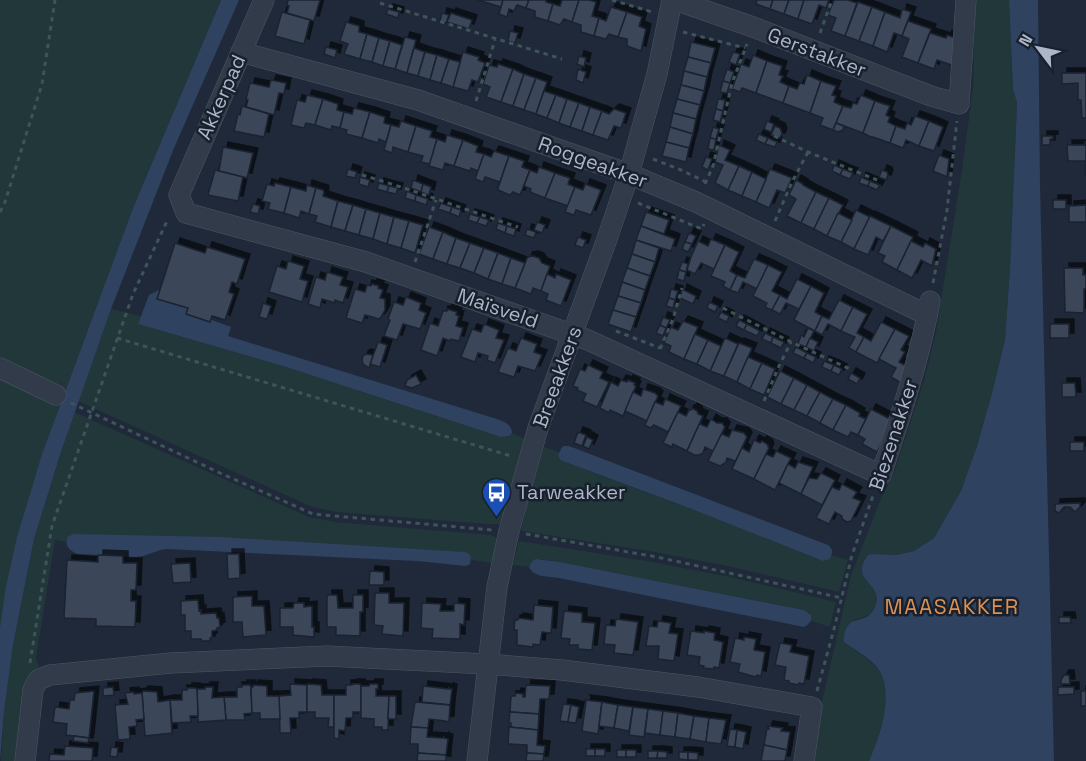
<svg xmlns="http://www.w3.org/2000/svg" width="1086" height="761" viewBox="0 0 1086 761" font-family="'Space Grotesk',sans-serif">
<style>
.green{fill:#21373a}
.water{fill:#2f4260}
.building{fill:#3a4759;stroke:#1a2230;stroke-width:1.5;filter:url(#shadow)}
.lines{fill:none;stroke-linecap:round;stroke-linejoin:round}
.minor-casing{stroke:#4d5664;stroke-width:21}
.path{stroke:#3e5458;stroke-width:3;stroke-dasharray:4.5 4.5;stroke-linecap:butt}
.minor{stroke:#323b4a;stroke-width:20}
.labels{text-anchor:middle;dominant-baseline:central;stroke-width:5;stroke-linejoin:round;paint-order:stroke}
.street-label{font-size:20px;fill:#acb6c6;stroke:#18202e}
.poi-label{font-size:20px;fill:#acb6c6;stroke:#18202e;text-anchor:start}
.neighbourhood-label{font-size:21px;letter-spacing:1.5px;fill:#dc9152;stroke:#18202e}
</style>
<defs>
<filter id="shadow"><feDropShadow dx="5" dy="-5" stdDeviation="0" flood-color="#0009"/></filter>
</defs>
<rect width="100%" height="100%" fill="#1f2939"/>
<!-- green -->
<g class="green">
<path d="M0,0H221L133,208L64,394L0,362Z"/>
<path d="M975,0H1009L1013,89L1017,103L1010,268L1005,340L992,393L977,446L961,491L934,538L914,551L896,555L873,554L868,555C865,559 862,564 862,569C861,582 881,587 876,604C874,615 864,617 854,620L844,642C854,650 866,657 874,665C898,689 880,733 870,759L869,761H812L821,706L851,575L882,496L894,473L924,381L936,332L962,170L973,87Z"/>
<path d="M111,309L141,316L138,324L286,367L501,437L509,436L512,433L527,440L502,524H486L336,512L312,507L78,401Z"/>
<path d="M0,375L60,405C33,478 11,550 0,627Z"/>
<path d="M74,412L309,517L335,522L491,535L498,539L493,563L471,560V557L67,537L66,542L55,540L36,658L40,670L20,761H1L4,712L13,645L34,539Z"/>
<path d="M544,447L559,452L558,455L560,460L684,506L818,559H830L831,555L848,560L839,592L732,567L655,552L521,531L530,492Z"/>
<path d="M519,541L653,562L730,577L836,602L830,627L811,621V615L804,610L560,562L541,559L532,561L529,567L513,565Z"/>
</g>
<!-- water -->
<g class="water">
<path d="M221,0H239L174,148L111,309L62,449L34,539L13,645L4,712L0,761V627L6,586L17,537L42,454L133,208Z"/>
<path d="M1009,0H1038L1040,185L1054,761H869C880,736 897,689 875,665C867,657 854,649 844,642C843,635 845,629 850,623C855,620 863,619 868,616C872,613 875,608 876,604C881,587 861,582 862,569C862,564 865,559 868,555L873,554L896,555L914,551L934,538L961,491L977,446L992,393L1005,340L1010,268L1017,103L1013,89Z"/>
<path d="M159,290L190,302L187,311L231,327L228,336L497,419C504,422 512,424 512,433L509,436L501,437L286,367L138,324L149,295Z"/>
<path d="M564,446H569L828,545C834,550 832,553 830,559L823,561L818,559L684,506L560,460L558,455L562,447Z"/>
<path d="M74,534L220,537L465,552L469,554L471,557L470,564L466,566L417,561L167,549C156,550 148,556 136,557L78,554C69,551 65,546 67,537Z"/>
<path d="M536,559L560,562L804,610L811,615V621L807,625L804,627L559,578C549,576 534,578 529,567L532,561Z"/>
</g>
<!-- building -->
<g class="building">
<path d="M288,0H320L314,21L287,13L289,6L287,5Z"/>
<path d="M478,0H503L501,7Z"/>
<path d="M503,0H529L526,8L517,5L514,11L509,9L507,17L499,14Z"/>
<path d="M529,0H546V2L553,4L548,21L535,17V11L526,8Z"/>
<path d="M562,0H579L572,22L564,19L560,25L548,21L553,4L560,6Z"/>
<path d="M579,0H589L596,2L592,16L599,18L594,36L581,32V25L572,22Z"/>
<path d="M757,0H773L770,9L756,4Z"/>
<path d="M773,0H789L784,14L770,9Z"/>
<path d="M789,0H804L798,19L784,14Z"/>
<path d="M804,0H829L826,8L819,5L812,24L798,19Z"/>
<path d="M834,0H848L857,3L845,36L831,31L836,18L828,15Z"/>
<path d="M858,2L872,7L859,41L845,36Z"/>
<path d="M611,7L627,12L618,37L609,34L606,39L594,36L599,18L606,21Z"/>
<path d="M872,7L885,12L873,46L859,41Z"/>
<path d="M388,9L399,12L398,18L386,14Z"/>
<path d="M902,9L911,12L902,36L894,33L887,52L873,46L885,12L900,18Z"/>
<path d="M282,12L310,20L304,44L275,36Z"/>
<path d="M627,12L642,17L639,26L646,29L641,51L627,46V39L618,37Z"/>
<path d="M442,13L449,15L446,23L440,21Z"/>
<path d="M451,13L472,20L469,29L447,22Z"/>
<path d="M908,21L931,29L918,63L902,57L909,39L902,36Z"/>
<path d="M346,22L359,26V32L367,34L360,59L344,54L348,44L340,41Z"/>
<path d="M510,31L518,33L515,43L508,41Z"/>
<path d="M930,33L946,38L947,35L958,39L957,67L937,60L934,69L918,63Z"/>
<path d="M367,34L379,38L372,62L360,59Z"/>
<path d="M405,37L416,40L407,73L395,69Z"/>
<path d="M379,38L390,41L383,66L372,62Z"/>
<path d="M390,41L402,45L395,69L383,66Z"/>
<path d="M691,42L715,48L711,63L688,57Z"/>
<path d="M326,47L337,50L335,58L324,54Z"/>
<path d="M414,48L425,52L418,76L407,73Z"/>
<path d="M425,52L437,55L430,80L418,76Z"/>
<path d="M463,52L479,57L478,60L485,63L478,82L472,80L468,91L453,87Z"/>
<path d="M733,52L740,54L736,65L729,62Z"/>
<path d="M437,55L449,59L441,83L430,80Z"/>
<path d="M753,55L767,61L756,93L742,88L740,92L732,89L741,64L749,67Z"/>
<path d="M579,56L586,58L584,67L577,64Z"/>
<path d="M688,57L711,63L707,77L684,71Z"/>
<path d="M449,59L460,62L453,87L441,83Z"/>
<path d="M767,61L782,66L779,75L783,76L780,82L789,86L783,103L756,93Z"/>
<path d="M498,64L513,69L501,102L486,97L490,87L483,84L489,65L497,67Z"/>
<path d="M513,69L524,74L513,106L501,102Z"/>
<path d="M578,69L586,72L583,83L576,80Z"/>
<path d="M727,69L734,72L730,83L723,81Z"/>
<path d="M684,71L707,77L704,91L681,85Z"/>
<path d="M1062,73H1086V118H1082L1081,100H1078V83L1062,84Z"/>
<path d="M524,74L536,78L524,110L513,106Z"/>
<path d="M807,75L821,81L810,113L783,103L789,86L797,89L800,83L804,84Z"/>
<path d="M536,78L547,82L536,114L524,110Z"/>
<path d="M271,80L286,83L284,94L279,93L274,115L246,107L248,100L246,99L250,83L269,87Z"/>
<path d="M723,81L730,83L727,93L720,92Z"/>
<path d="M821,81L836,86L832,95L836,96L834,102L843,106L833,130L820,125L823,118L810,113Z"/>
<path d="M681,85L704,91L700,105L677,99Z"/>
<path d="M544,91L556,95L547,118L536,114Z"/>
<path d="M307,95L323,99L315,125L306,123L304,128L291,125L297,100L305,102Z"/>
<path d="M556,95L567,99L559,123L547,118Z"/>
<path d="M861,95L875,101L863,133L836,123L843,106L851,108L853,103L857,104Z"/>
<path d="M323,99L338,104L337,110L344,112L340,128L332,126L331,130L315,125Z"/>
<path d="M567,99L579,103L570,127L559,123Z"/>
<path d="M677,99L700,105L696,119L673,113Z"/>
<path d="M718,99L725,100L723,111L716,109Z"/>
<path d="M875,101L890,106L886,115L890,117L888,122L896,126L890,143L873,137H871L863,133Z"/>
<path d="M579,103L590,107L582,131L570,127Z"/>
<path d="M242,106L269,114L264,137L234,131L238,114L240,115Z"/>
<path d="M590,107L602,111L593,135L582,131Z"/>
<path d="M354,108L370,112L362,138L346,134L347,130L340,128L344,112L352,114Z"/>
<path d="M614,109L626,113L621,128L614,126L608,140L593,135L602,111L609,114Z"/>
<path d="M716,109L723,111L720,122L713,120Z"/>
<path d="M370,112L385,117L384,123L391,125L386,142L379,139L378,143L362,138Z"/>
<path d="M673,113L696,119L693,134L670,127Z"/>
<path d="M915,116L929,121L919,146L906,140L903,148L890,143L896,126L905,129L907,123L911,125Z"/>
<path d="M401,121L416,126L408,152L393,147L392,153L384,150L391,125L399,127Z"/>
<path d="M767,121L774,124L771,132L764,129Z"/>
<path d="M929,121L943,127L934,151L919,146Z"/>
<path d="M836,123L844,126L843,130L838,132L833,130Z"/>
<path d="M416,126L432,131L430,137L437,139L430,164L421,162L423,156L408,152Z"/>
<path d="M775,126L780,128L782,133L780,138L771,135Z"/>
<path d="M670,127L693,134L689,148L666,142Z"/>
<path d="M713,127L719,129L716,139L710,138Z"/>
<path d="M759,134L768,138L765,144L756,140Z"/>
<path d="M447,135L463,140L454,166L445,163L443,170L429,166L437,139L445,142Z"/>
<path d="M1042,136H1053V139H1050V145H1042Z"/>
<path d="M710,138L716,139L714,150L708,149Z"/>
<path d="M768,138L777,142L775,147L765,144Z"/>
<path d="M463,140L478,146L476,152L484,154L478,171L471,168L470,171L454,166Z"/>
<path d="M666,142L689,148L686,162L662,156Z"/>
<path d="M1085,142H1086V176L1085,161H1068L1067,145H1085Z"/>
<path d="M719,145L730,150L725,160L739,166L728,190L715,183L723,165L715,162Z"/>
<path d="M223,147L253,153L247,178L219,171Z"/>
<path d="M494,151L509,156L500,182L485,177L483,182L475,179L484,154L491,157Z"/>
<path d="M939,155L949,159L947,177L933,171Z"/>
<path d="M509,156L524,161L522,167L530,170L520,195L513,192L510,195L498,190V188Z"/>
<path d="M706,157L712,159L708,170L702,167Z"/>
<path d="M834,165L843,169L840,175L832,171Z"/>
<path d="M739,166L752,172L742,196L728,190Z"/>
<path d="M539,167L555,173L545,198L530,192L531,189L524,186L530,170L537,173Z"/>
<path d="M348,169L357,172L355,178L346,176Z"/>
<path d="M770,169L792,178L785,193L777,190L769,208L756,202Z"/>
<path d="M843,169L853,173L850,179L840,175Z"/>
<path d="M215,170L243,177L238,201L208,195Z"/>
<path d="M882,170L887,172L888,175L886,180L879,177Z"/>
<path d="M752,172L766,179L756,202L742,196Z"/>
<path d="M555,173L570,178L568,184L575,187L568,206L545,198Z"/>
<path d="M360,177L370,180L368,187L359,184Z"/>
<path d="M861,177L870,181L868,186L859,183Z"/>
<path d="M413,180L423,184L421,192L411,188Z"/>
<path d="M796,180L803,184V185L816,192L801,223L787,216L796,199L789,195Z"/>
<path d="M870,181L880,185L877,190L868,186Z"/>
<path d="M275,183L291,187L284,213L268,209L270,203L262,201L267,184L274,186Z"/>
<path d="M379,183L389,186L387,192L377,189Z"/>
<path d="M423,184L431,187L429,195L421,192Z"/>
<path d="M585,184L601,190L591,215L576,210L574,215L565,212L575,187L583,190Z"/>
<path d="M307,185L316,188L309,214L301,211L299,218L284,213L291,187L306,191Z"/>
<path d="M389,186L398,188L396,194L387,192Z"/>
<path d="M316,188L323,190L324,192L323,196L338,201L331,227L315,222L317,216L309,214Z"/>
<path d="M407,191L416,195L415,201L405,198Z"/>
<path d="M816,192L829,198L814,229L801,223Z"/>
<path d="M416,195L428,199L426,205L415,201Z"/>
<path d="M829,198L843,205L827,236L814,229Z"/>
<rect x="1053" y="200" width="13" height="9"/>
<path d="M338,201L353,205L345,231L331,227Z"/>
<path d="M441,203L452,207L450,213L438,209Z"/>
<path d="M253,204L260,206L258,214L250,212Z"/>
<path d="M353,205L366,209L359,235L345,231Z"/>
<path d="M1086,205V222H1069V206Z"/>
<path d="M452,207L461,210L459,217L450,213Z"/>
<path d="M366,209L380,213L373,239L359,235Z"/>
<path d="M856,210L870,217L854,249L841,242Z"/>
<path d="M646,212L669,220L664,234L641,226Z"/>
<path d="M380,213L394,217L387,244L373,239Z"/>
<path d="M838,213L852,220L841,242L827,236Z"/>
<path d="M470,214L480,217L477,223L468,220Z"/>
<path d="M870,216L891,226L883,241L876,237L868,255L854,249Z"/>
<path d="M394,217L409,221L401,248L387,244Z"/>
<path d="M480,217L489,220L486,226L477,223Z"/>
<path d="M409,221L423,225L415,253L401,248Z"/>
<path d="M537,222L545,225L542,233L534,230Z"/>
<path d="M498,223L507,226L505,233L496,229Z"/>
<path d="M507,226L516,229L514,236L505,233Z"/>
<path d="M641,226L675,239L671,251L636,240Z"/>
<path d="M891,226L913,237L897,270L882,262L885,256L878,253Z"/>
<path d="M429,227L443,232L433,259L419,254Z"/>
<path d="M527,229L536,232L534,238L525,235Z"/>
<path d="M443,232L456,238L447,264L433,259Z"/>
<path d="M689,233L696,236L692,244L685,242Z"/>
<path d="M578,237L586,240L583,248L575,245Z"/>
<path d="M456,238L470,243L460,268L447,264Z"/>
<path d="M711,239L725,245L714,269L701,263L695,274L687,270L691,257L698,241L708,246Z"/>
<path d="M636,240L659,248L655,262L632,254Z"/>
<path d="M911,241L923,247L925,243L936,249L932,266L921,260L912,278L897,270Z"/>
<path d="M685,242L692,244L688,252L682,249Z"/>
<path d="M175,243L205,253L207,247L245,259L237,284L232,282L229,292L234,294L225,320L212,316L210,322L186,314L188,308L157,299Z"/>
<path d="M470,243L484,248L474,273L460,268Z"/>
<path d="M725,245L739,252L730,271L737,275L730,290L723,286L725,282L711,276Z"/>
<path d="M484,248L498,253L488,279L474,273Z"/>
<path d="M498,253L511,258L502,284L488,279Z"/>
<path d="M632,254L655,262L650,276L627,268Z"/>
<path d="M528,256V257L533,256L539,258L542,263L550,266L541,291L533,288L531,294L515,288Z"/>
<path d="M511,258L525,263L515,288L502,284Z"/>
<path d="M754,259L768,265L757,289L743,282L738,293L730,290L737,275L745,278Z"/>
<path d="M288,261L304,266L300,279L308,281L302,302L269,292L277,266L286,269Z"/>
<path d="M682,262L688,264L686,272L679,270Z"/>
<path d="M768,265L782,272L772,291L780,295L772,310L765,307L767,303L753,296Z"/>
<path d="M627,268L650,276L645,290L622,282Z"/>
<path d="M1064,268H1083V275H1086V289H1084V313L1065,312Z"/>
<path d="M679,270L686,272L684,281L677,279Z"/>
<path d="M327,272L343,277L340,285L348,287L343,303L335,300V303L322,299L320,308L308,304L316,277L325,280Z"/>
<path d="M547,274L555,278L556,274L571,280L561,306L546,300L548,294L541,291Z"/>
<path d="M797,279L811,286L799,309L786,303L780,314L772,310L780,295L787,299Z"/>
<path d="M622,282L645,290L641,303L618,296Z"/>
<path d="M372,284L379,286L378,288L383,290L380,298L385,299V310L381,317L379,319L365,315L362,323L346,318L355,289L365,292L367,285L371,286Z"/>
<path d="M811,286L824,293L815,312L822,316L815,331L794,320Z"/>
<path d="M671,289L678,291L675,300L669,298Z"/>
<path d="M682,289L696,296L693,304L680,298Z"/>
<path d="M618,296L641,303L636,317L613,310Z"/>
<path d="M406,297L421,303L419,310L426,313L420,329L403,324L397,340L384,336L390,320L388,319L394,302L403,305Z"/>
<path d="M669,298L675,300L673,308L666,306Z"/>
<path d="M839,300L853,307L841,331L828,324L822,335L815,331L822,316L829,319Z"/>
<path d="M709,302L718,306L715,312L707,308Z"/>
<path d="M263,303L271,306L267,319L259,317Z"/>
<path d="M853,307L867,314L857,333L864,337L856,352L849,348L855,337L841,331Z"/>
<path d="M447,309L457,312L456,315L459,316L456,326L463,328L459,341L451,339L450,341L443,338L437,356L421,350L430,323L438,326L443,311H447Z"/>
<path d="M613,310L636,317L631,332L608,324Z"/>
<path d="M721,312L729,316L727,322L718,318Z"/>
<path d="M663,317L670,320L666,328L660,325Z"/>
<path d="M739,320L747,324L744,330L736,326Z"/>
<path d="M683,321L698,327L684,359L669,352L671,346L664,343L671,327L678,330Z"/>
<path d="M881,322L895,329L877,363L856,352L864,337L871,341Z"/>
<path d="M484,324L499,330L496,338L504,340L495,363L487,360L488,356L478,353L475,362L461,357L472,329L481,332Z"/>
<path d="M747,324L760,331L757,336L744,330Z"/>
<rect x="1050" y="324" width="19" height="14"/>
<path d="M660,325L666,328L663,336L656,333Z"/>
<path d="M808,328L814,331L806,347L798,344L801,335L804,337Z"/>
<path d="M895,329L909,336L901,350L905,352L899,362L908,367L903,384L891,377L896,368L879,359Z"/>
<path d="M765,333L773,337L771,343L762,339Z"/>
<path d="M695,334L708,340L697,364L684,359Z"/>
<path d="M773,337L784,342L781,348L771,343Z"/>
<path d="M521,338L537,344L534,352L542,355L535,371L518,366L514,377L498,372L508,348L516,351Z"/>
<path d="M725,338L738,344L724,376L710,371Z"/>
<path d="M810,338L818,342L814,351L806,347Z"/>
<path d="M708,340L721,346L710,371L697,364Z"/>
<path d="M378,342L387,345L380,367L370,364Z"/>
<path d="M739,343L752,348L737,382L724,376Z"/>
<path d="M796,347L807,353L804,358L793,353Z"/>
<path d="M807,353L816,357L813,363L804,358Z"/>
<path d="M366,354L373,355L369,368L363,364L362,360L363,356Z"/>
<path d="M748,357L762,363L750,389L737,382Z"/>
<path d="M824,361L834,365L831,371L822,367Z"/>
<path d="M762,363L775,369L764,395L750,389Z"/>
<path d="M588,365L603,372L600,378L609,382L597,407L583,401L586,394L577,390L578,388L573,386L580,369L585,371Z"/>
<path d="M834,365L842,369L839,375L831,371Z"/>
<path d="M780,371L794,378L781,404L767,397Z"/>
<path d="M851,373L860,378L857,384L848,379Z"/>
<path d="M416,375L421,384L412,388L405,386L407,380Z"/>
<path d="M794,378L807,385L794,410L781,404Z"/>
<path d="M621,380L627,382L628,380L635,383L634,385L636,386L623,416L610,410L609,413L600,408L611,382L618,386Z"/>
<path d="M1062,383H1075L1076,397H1062Z"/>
<path d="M807,385L820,392L807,416L794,410Z"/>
<path d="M643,389L655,393L658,396L647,421L625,411L633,392L641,396Z"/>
<path d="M820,392L833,399L820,423L807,416Z"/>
<path d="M665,399L681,406L668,432L654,425L650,428L645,425L655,402L663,405Z"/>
<path d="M833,399L846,405L833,430L820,423Z"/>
<path d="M846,405L860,413L859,416L866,419L858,435L851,432L848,437L833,430Z"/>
<path d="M692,408L697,411L698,414L703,416L687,451L673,444L672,447L663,443L678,412L686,416L689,410H691Z"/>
<path d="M871,409L892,420L877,452L862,444L865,439L858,435Z"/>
<path d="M703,416L700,424L707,427L711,419L717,423H722L725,427L708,461L713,451L705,447L703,453L699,455H694L687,451Z"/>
<path d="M725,427L722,434L729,437L732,430L744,433L747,437L732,469L735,461L727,458L726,462L720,466L708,461Z"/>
<path d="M578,432L586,435L582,446L574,443Z"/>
<path d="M587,437L593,440L589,449L583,446Z"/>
<path d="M747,437L742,448L749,452L754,440L760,443L762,441L768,445V447L769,448L754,479L732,469Z"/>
<rect x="1070" y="442" width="14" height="9"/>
<path d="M769,448L766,454L773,457L776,451L791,458L775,490L754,479Z"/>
<path d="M798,462L813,467L801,494L779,483L788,464L795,468Z"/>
<path d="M821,473L835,480L822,505L801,494L809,478L817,479Z"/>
<path d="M842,484L857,492L853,498L861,501L851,521L847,522L842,519V516L835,512L829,524L816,518L832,487L839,490Z"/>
<path d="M1080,503V507L1075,512L1070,507H1064L1059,513L1055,511V504Z"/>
<path d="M227,554H239L240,578L228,579Z"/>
<path d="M98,555L123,556V563H137L136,590H131V601H136L135,627L96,626V619L64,618L67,560L98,562Z"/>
<path d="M190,563L191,582L173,583L171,564Z"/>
<path d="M370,571L384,572V585H369Z"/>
<path d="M375,593H389V603H404L403,636L382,634L383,626L374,625Z"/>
<path d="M327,595H337L338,608H353V595H363V612H360V636L336,635V627H327Z"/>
<path d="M252,596V606H264L266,635L243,637L242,622H233V597Z"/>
<path d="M198,600L199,611L201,610V614L216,613L217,618H219L220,627L217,628V630L212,631V638H210V641H202L201,639H191V631H185V615H181V601Z"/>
<path d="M294,603H304V607L312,606V627H314V637L293,635V627H280V608H293Z"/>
<path d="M422,603L441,604L440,611H454V603L465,604L464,625L460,624V639L432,638L433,629L421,628Z"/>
<path d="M534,605L553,607L551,633L542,632L540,645L533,644V647L517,645V630H514L515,620H518V618L533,620Z"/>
<path d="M564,611L582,613V622L595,623L592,650L578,649V645H569L570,639L561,638Z"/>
<path d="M1059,617H1070L1071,623H1059Z"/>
<path d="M616,619L638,622L633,655L614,653L615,645L604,644L606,625L615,626Z"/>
<path d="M658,621L671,623L669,633L678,634L674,661L658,659L659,646H646L649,626L657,627Z"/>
<path d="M691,631L704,633V631L715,633L714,640L723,642L719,668L714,667V669L703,668L704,666L699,665L700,657L687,655Z"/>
<path d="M744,637L756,639L754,650L765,652L761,676L757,675L756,677L738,672L740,664L730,662L735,638L744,640Z"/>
<path d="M780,643L792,645L790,652L809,656L804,684L799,683L798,685L789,683V681L784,680L786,667L775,665Z"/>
<path d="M1064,675H1069L1070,684H1061V680Z"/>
<path d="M290,684L307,685V712H299V718H290L291,733H280L279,696L291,695Z"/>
<path d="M308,684L321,685L322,695H334V727H328L329,718H315V712H307V685Z"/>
<path d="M352,684H360L361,686V712H353V718H346L345,731L339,730V739L334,738V695H346V685H352Z"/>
<path d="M370,684H378V689H376V696H389L388,730H382V727H374V719L361,718V686H369Z"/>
<path d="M242,685H250L251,687L252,713L244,714L245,720H226L224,697H237V687H242Z"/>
<path d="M253,685L267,686V696H279L280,719H260V713H252L251,687H253Z"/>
<path d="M526,685L550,686L549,699H540L539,714L510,712L511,696H515L516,693L523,694V697H525Z"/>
<path d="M423,686L448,689L449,687V689H452L450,705L422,702Z"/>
<path d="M113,687L114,695L103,696V688Z"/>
<path d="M205,687H213L212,698L224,697L226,720L198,722L197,689H205Z"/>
<path d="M1058,687H1074V694L1058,695Z"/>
<path d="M187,688H195L197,689L198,716H190L191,722L172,723L170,700H182V690H187Z"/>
<path d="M94,691L89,738L66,735L67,724L53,722L55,707L69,709L70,700H74L75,693Z"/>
<path d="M143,691L157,692L158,702L170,700L172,733L145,736L142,693Z"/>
<rect x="1081" y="691" width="5" height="15"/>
<path d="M134,692V694L142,693L144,719L136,720L137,726L129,727L130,739L118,740L115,705L128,704L125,693Z"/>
<path d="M389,696H396V719H388Z"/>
<path d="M585,700L602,702L598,734L582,731L586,701Z"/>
<path d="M415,702L450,705L449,721L445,722V721L429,719L428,728L411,727Z"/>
<path d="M602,702L618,705L614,728L599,726Z"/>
<path d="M563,704L571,705L568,722L560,721Z"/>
<path d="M571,705L579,707L576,723L568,722Z"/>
<path d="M618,705L633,707L629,731L614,728Z"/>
<path d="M633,707L648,709L644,737L629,735Z"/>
<path d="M648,709L663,711L660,735L645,733Z"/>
<path d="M663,711L678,713L675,737L660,735Z"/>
<path d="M510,712L539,714L538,730L509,727L511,726V723H509Z"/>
<path d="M678,713L694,716L690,739L675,737Z"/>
<path d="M694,716L709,718L706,742L690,739Z"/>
<path d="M709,718L726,720L721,744L706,742Z"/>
<path d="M768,726L783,728L781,731L790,732L787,750L764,745L767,728L769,729Z"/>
<path d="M411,727L428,728L427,737L443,738L444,737V738L448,739L446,755L418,753V744H410Z"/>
<path d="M509,727L538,730L537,745L545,746L544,754L527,753V745L511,744V745V744H508Z"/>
<path d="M730,729L737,730L735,747L727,746Z"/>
<path d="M737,730L746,732L743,749L735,747Z"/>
<path d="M74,736L89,738L88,743L73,741Z"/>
<path d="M764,745L787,750L785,761H761Z"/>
<path d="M65,746L93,748L92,761H49L50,754L64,755Z"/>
<path d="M111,747L118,748L117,757L110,756Z"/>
<rect x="586" y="749" width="9" height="7"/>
<rect x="595" y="749" width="10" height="7"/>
<rect x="617" y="750" width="9" height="7"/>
<rect x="626" y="750" width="10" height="7"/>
<path d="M648,751H658L657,758H648Z"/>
<path d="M658,751L667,752V758H657Z"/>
<path d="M679,752H688V760L679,759Z"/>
<path d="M688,752L698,753V760H688Z"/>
<path d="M418,753L446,755V761H417Z"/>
<path d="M527,753L544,754L543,761H526Z"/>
</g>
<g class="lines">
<defs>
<g id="minor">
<path d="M264,0L179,195L186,213L366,262L588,340L881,475C900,418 919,361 930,301"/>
<path d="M675,0L753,27L931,96L959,104L966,0"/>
<path d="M241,52L418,100L629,174L696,202L927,315"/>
<path d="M0,368L56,395"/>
<path d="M25,761L33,690L38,680L50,675L171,663L327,656L487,664L562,670L698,687L812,707L804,761"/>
<path d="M477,761L497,587L509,531L538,428L607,239L629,174L657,74L672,0"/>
</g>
</defs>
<!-- minor casing -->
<use href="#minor" class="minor-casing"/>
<!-- path -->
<g class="path">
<path d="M612,0L652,12"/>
<path d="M380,3L562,59"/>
<path d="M683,32L745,48"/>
<path d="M820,33L832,0"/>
<path d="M476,101L495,40"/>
<path d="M774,136L808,152L877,180"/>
<path d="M653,159L681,170L706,182"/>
<path d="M362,175C414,190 466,210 518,227"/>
<path d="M705,184L713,166L732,83L747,44"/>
<path d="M638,203L702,229L704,224"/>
<path d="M0,212L5,202L42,84L55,0"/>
<path d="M775,221L792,182L808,152"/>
<path d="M415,262L436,200"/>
<path d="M933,283L947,210L957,121"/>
<path d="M723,308L791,342L852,370"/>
<path d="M616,331L660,348"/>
<path d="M117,338L511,456"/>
<path d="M660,349L673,319L682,288"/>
<path d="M764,401L779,366L791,342"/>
<path d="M71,403L220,473L313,514L492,530"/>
<path d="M526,534L657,557L842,598"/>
<path d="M30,663L52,526L133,294L168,219"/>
<path d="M817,691L834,629L852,555L874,493"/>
</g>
<!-- minor -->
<use href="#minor" class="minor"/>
</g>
<!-- icons -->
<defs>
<symbol id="bus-pin" viewBox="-11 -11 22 30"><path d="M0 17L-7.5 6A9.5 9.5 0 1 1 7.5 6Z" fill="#1a4fb4" stroke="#18202e"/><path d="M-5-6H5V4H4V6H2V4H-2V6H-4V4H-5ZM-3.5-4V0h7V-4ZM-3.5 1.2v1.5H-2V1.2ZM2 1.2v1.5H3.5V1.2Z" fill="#fff"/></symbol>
</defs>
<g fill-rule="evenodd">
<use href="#bus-pin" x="480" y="476" width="33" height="45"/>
</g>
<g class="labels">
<!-- street labels -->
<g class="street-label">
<text transform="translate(817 52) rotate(21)">Gerstakker</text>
<text transform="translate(221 97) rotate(-66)">Akkerpad</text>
<text transform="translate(593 162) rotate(20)">Roggeakker</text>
<text transform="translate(498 308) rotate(19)">Maïsveld</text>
<text transform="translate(557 377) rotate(-70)">Breeakkers</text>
<text transform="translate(893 435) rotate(-72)">Biezenakker</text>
</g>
<!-- poi labels -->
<g class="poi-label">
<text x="517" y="492">Tarweakker</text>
</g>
<!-- neighbourhood labels -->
<g class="neighbourhood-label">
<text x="952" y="606">MAASAKKER</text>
</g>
</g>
<!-- north arrow -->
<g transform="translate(1038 48) rotate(302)" stroke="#18202e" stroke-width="4.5" paint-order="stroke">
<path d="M0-4.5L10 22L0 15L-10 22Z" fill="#acb6c6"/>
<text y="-9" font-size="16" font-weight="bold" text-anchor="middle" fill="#acb6c6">N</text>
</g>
</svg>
